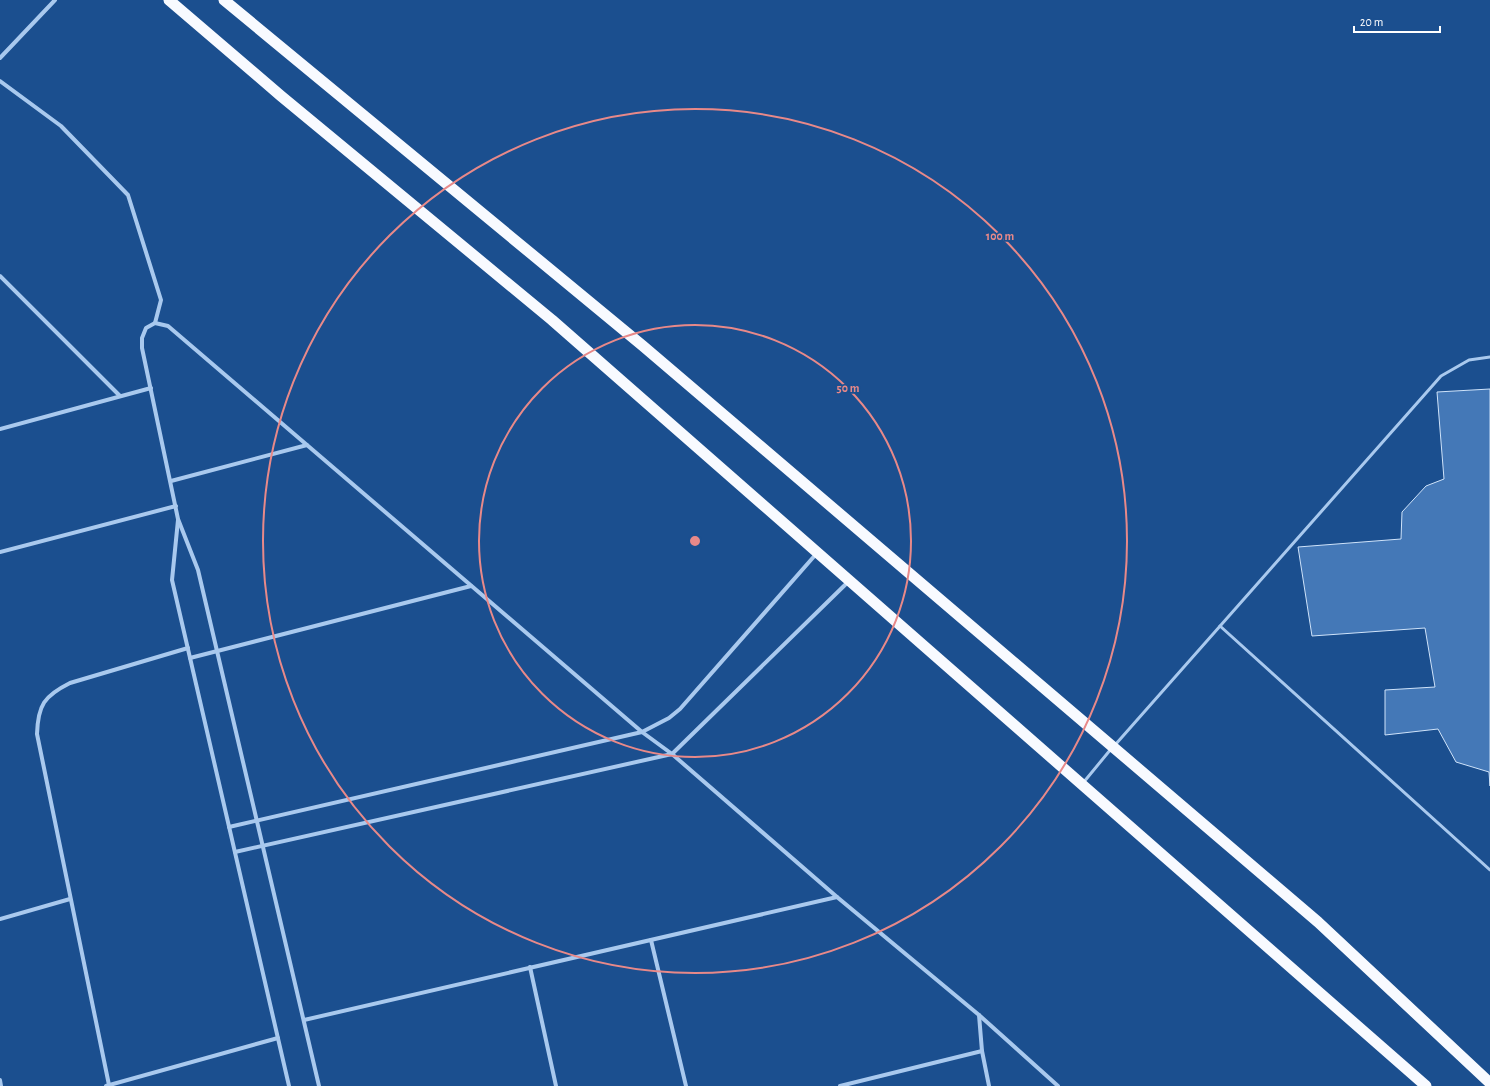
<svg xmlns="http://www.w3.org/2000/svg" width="1490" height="1086" viewBox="0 0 1490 1086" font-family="'Alegreya Sans',sans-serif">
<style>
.building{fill:#4478b7;stroke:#cfe3fa}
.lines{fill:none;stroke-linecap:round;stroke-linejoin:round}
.service{stroke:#a9c9ee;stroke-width:3}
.minor{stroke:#a9c9ee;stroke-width:4}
.trunk{stroke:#f8faff;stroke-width:11}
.ring{fill:none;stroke:#e88989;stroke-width:2}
.centre{fill:#e88989;stroke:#1b4f8f;stroke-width:2}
.ring-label{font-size:12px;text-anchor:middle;font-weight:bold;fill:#e88989;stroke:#1b4f8f;stroke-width:3.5;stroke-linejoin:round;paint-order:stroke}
</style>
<rect width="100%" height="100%" fill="#1b4f8f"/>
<!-- building -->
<path class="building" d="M1490,389V786L1489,772L1456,762L1438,729L1385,735V690L1435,687L1425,628L1312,636L1298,547L1401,539L1402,512L1426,486L1444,479L1437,392Z"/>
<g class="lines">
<!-- service -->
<g class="service">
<path d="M1220,626L1490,870"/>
<path d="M1115,745L1441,376L1469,360L1490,357"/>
<path d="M1083,783L1111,749"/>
</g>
<!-- minor -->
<g class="minor">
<path d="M0,58L55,0"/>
<path d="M0,81L61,126L128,195L161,300L155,323"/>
<path d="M0,276L120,396"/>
<path d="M0,429L151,388"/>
<path d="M171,481L307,445"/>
<path d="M178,520L172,580L289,1086"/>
<path d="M0,552L176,506"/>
<path d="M190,658L471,586"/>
<path d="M229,827L642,732L669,718L680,709L817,553"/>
<path d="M235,852L672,754L849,581"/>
<path d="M0,919L70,899"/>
<path d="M651,940L686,1086"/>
<path d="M530,967L556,1086"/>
<path d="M979,1015L982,1051L989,1086"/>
<path d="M304,1020L837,897"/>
<path d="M0,1080L1,1086"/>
<path d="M109,1085L37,734C38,705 44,696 70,683L188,648"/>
<path d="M106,1086L278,1038"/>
<path d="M319,1086L198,570L178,519L142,348V338L146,328L155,323L168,326L642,732L672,754L837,897L979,1015L1058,1086"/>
<path d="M840,1086L982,1051"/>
</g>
<!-- trunk -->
<g class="trunk">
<path d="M169,0L281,96L552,320L1426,1086"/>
<path d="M224,0L643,346L1113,747L1318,922L1490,1083"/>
</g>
</g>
<!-- distance rings -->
<g class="ring">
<circle cx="695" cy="541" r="216"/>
<circle cx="695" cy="541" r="432"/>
</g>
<circle cx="695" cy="541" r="6" class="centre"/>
<g class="ring-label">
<text x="1000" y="240">100 m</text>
<text x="848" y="392">50 m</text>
</g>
<!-- scale -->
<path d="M1354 26v6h86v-6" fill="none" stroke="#ffffff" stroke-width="2"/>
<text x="1360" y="26" font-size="12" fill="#ffffff" stroke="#1b4f8f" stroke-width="3" paint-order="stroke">20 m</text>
</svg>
